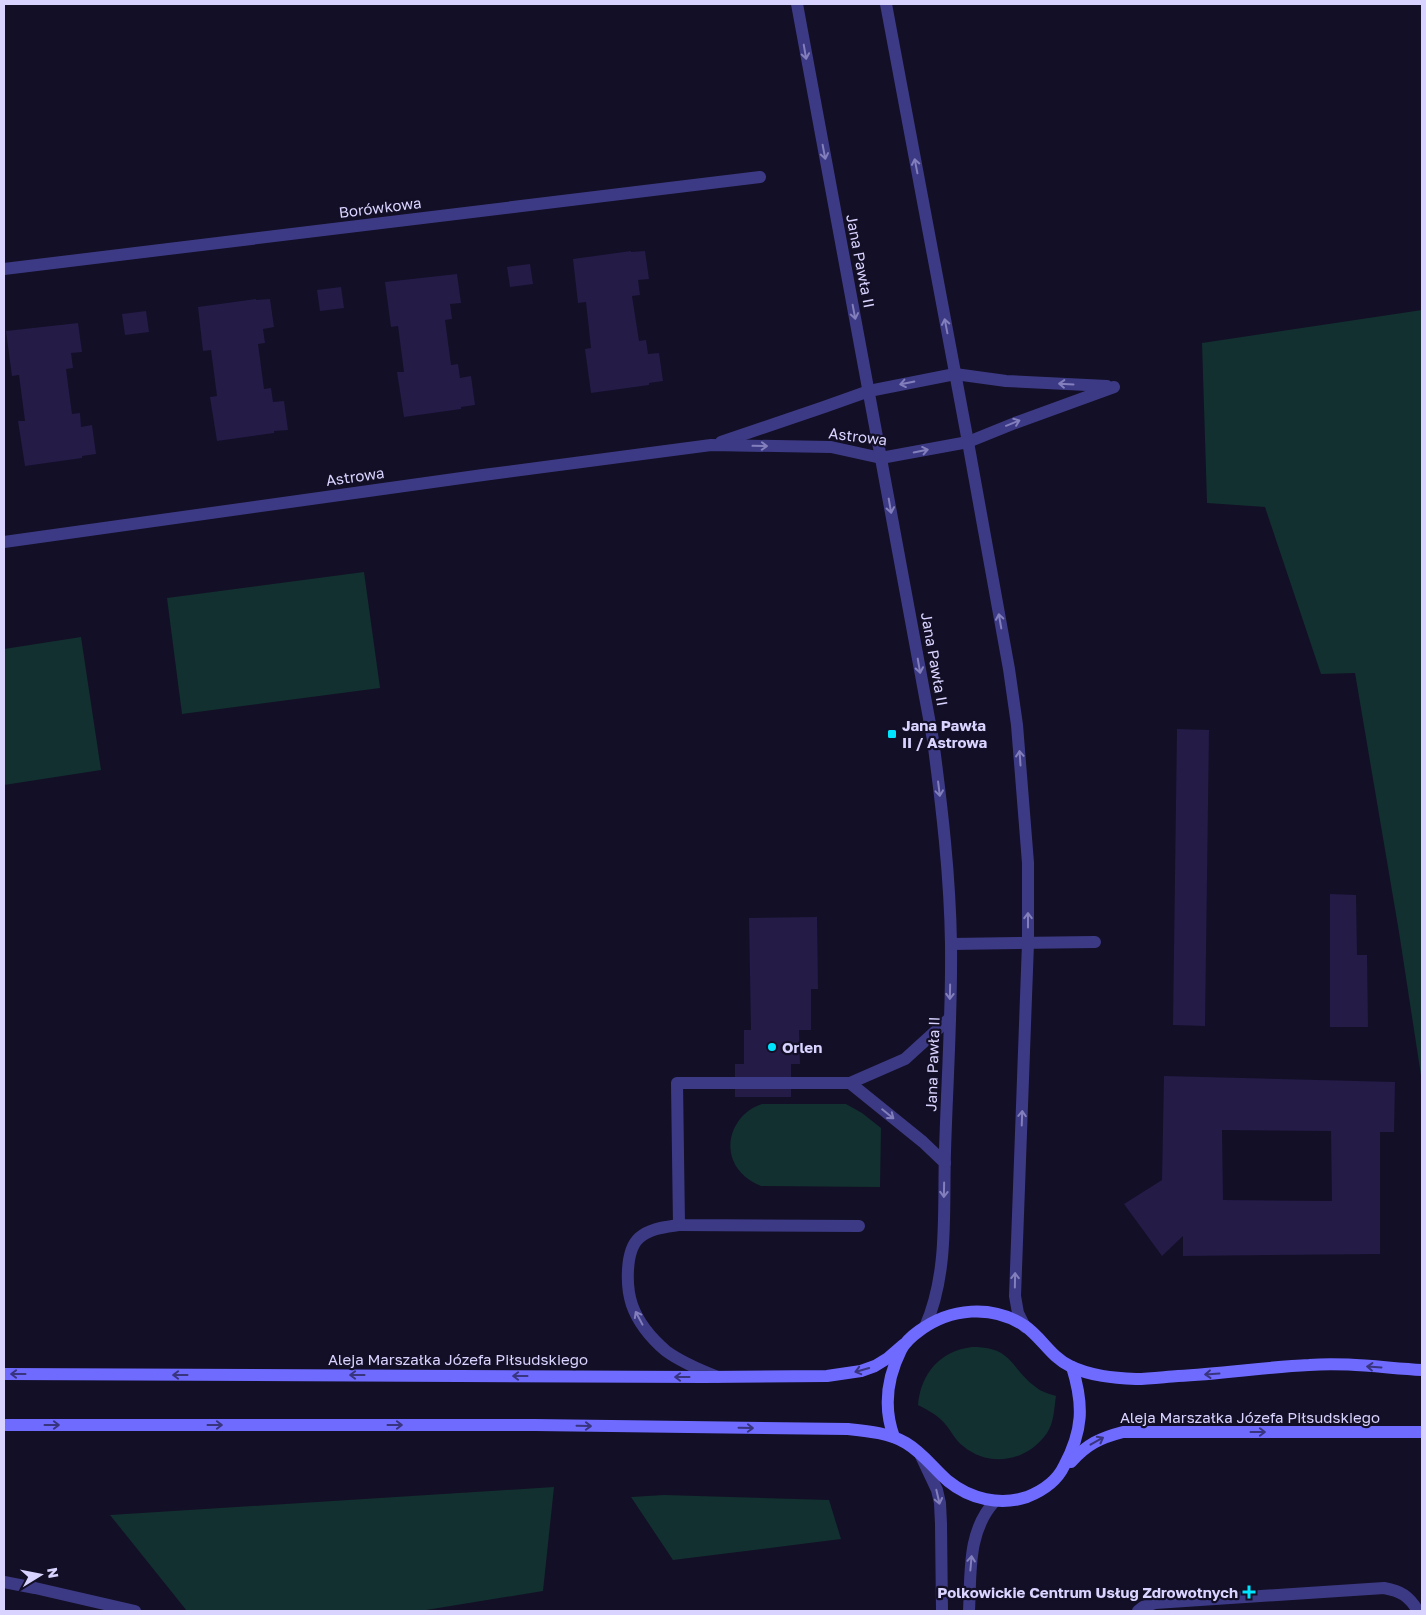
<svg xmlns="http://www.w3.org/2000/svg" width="1426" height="1615" viewBox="0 0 1426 1615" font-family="'Golos Text',sans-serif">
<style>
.green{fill:#12302f}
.building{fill:#241b47;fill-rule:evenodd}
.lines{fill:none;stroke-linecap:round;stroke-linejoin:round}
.service{stroke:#3d3a85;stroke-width:12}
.minor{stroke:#3d3a85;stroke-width:12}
.tertiary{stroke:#3d3a85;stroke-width:12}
.secondary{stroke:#6f6bff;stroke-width:12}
.oneway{stroke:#837fbc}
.oneway2{stroke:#38347d}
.poi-dot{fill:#00e5ff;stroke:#130f26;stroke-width:2}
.labels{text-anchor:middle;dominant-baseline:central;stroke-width:4.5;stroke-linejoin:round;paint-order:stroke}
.street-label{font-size:15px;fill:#d9d4ff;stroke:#130f26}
.poi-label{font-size:15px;font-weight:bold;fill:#d9d4ff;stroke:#130f26;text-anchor:start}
</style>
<rect width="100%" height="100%" fill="#130f26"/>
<!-- green -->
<g class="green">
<path d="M1422,310V1082L1399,932L1355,673L1321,674L1265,507L1207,503L1202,343Z"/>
<path d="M364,572L380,688L182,714L167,598Z"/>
<path d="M81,637L101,770L4,785V649Z"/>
<path d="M762,1104H846L862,1113L881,1128L880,1187L761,1186C749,1181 738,1173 733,1160C724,1137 739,1111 762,1104Z"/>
<path d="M972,1347C1014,1347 1009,1368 1037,1388C1042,1392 1050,1394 1056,1396C1054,1409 1054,1423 1047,1433C1027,1462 989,1468 963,1446C955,1440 952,1432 946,1425C939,1416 928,1410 918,1405C921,1373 940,1351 972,1347Z"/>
<path d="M554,1487L543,1591L420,1611H187L110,1515Z"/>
<path d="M664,1495L829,1500L841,1539L673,1560L631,1497Z"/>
</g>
<!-- building -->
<g class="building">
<path d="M631,251V252L645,251L649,279L638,280L640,295L632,296L639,341L646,340L648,354L659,353L663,381L649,383V385L591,393L585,349L591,348L586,302L578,303L573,259Z"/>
<path d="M530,264L533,284L510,287L507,267Z"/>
<path d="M457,274L461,303L450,304L452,319L445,320L451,365L458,364L460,378L471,376L475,405L461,407V409L404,417L397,372H404L398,326L391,327L385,282Z"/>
<path d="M341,287L344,308L320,311L317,290Z"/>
<path d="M256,299V300L270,299L274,327L263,329L265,343L258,344L264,389L271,388L273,402L284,401L288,430L274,431V433L217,441L210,397L217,396L211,350L203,351L198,307Z"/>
<path d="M146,311L149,332L125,335L122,314Z"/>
<path d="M78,323L82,352L71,353L73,368L66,369L69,392L72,414L80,413L81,427L92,425L96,454L82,456V458L25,466L18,421H25L19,375L12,376L6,331Z"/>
<path d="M1177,729L1209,730L1205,1026L1173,1025Z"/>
<path d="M1330,894L1356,895L1357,955H1367L1368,1027H1330Z"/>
<path d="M817,917L818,989H811V1030H799L800,1064H791V1097H735V1064H744V1030H751L749,918Z"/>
<path d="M1164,1076L1395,1082L1394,1132H1380V1254L1183,1256V1236L1162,1256L1124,1204L1162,1180ZM1222,1130L1331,1131L1332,1201L1223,1200Z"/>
</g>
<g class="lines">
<!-- service -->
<g class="service">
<path d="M850,1083L923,1142L945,1163"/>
<path d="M679,1225C666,1227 650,1228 639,1238C625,1251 626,1287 632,1305C638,1322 652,1339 666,1351C681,1362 700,1370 718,1377"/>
<path d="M859,1226L679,1225L677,1083H850L905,1059L950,1018"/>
<path d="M4,1582L35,1588L135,1611"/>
<path d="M1138,1611L1143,1607L1155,1603L1384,1588C1401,1591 1409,1596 1418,1611"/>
</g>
<!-- minor -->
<g class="minor">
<path d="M4,269L760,177"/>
<path d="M721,442L824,407L869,391L955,374L1006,381L1107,386"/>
<path d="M4,542L483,475L711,445L831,447L881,458L968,442L1015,423L1114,387"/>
<path d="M951,944L1095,942"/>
</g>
<!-- tertiary -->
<g class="tertiary">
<path d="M797,4L933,740C942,808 950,876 951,944C952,1013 947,1082 945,1152C943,1210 949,1273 925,1327"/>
<path d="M886,4L968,442L1009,669L1017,725L1028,863V943L1015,1296L1018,1313L1025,1327"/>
<path d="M921,1456L937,1490L940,1503L941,1524L942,1611"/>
<path d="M969,1611C971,1573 967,1531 995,1501"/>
</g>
<!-- secondary -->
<g class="secondary">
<path d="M4,1374L704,1377L827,1376L861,1371L875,1366L888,1358L903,1345"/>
<path d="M4,1425H535L848,1429C867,1431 889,1433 906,1443C923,1453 934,1469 948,1481C970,1499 1000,1506 1027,1497C1042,1491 1057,1481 1064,1466C1083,1431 1084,1405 1072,1367"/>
<path d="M894,1437C883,1407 887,1378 901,1350C905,1342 912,1336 919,1331C950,1308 992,1304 1025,1326C1042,1338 1051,1357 1070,1366C1090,1376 1114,1378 1136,1379C1150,1379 1164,1377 1178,1376C1222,1374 1265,1367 1309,1365C1346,1362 1385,1368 1422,1370"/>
<path d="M1071,1462C1087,1444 1100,1438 1123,1432H1422"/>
</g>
</g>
<!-- one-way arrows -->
<defs><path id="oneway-shaft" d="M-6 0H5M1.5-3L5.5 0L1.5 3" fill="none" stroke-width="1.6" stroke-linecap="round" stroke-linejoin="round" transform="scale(1.25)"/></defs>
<g class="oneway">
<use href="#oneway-shaft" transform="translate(805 52) rotate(80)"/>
<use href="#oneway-shaft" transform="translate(824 152) rotate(79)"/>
<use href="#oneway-shaft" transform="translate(916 166) rotate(-101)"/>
<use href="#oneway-shaft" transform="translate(854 312) rotate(79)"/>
<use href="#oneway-shaft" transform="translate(946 326) rotate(-101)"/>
<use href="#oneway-shaft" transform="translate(907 383) rotate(169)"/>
<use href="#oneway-shaft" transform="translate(1066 384) rotate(-177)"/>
<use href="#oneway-shaft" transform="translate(1013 423) rotate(-22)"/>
<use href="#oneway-shaft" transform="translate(760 446) rotate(1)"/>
<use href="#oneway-shaft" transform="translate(921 451) rotate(-11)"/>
<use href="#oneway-shaft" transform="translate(890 506) rotate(80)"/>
<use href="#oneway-shaft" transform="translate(1000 621) rotate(-100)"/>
<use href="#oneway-shaft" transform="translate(919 666) rotate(80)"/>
<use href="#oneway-shaft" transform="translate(1020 758) rotate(-94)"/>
<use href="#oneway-shaft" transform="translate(939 789) rotate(83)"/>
<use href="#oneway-shaft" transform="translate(1028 920) rotate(-90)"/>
<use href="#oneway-shaft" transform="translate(950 992) rotate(91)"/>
<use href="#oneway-shaft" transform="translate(888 1114) rotate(39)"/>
<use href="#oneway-shaft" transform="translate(1022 1118) rotate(-88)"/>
<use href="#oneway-shaft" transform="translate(944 1190) rotate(91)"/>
<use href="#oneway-shaft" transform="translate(1015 1280) rotate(-89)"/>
<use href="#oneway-shaft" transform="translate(639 1318) rotate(-118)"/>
<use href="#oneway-shaft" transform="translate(938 1497) rotate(77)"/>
<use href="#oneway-shaft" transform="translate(971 1563) rotate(-85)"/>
</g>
<g class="oneway2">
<use href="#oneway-shaft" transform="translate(1374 1367) rotate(-176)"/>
<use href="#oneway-shaft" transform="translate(862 1370) rotate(164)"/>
<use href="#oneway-shaft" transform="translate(18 1374) rotate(-180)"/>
<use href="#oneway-shaft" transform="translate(1212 1374) rotate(176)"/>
<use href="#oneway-shaft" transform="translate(180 1375) rotate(-180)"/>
<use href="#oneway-shaft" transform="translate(357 1375) rotate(-180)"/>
<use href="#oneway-shaft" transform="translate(520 1376) rotate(-180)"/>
<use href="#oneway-shaft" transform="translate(682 1377) rotate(-180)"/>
<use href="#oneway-shaft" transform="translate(52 1425)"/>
<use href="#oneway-shaft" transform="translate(215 1425)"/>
<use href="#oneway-shaft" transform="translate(395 1425)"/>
<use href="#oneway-shaft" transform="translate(584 1426) rotate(1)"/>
<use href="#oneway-shaft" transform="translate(746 1428) rotate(1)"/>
<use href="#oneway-shaft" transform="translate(1258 1432)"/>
<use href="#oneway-shaft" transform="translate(1097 1441) rotate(-29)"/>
</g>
<!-- markers -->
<g class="poi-dot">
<rect x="887" y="729" width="10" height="10" rx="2.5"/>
<circle cx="772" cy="1047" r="5"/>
<path d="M1246.5 1584.5h5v5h5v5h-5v5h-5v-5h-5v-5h5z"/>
</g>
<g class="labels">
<!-- street labels -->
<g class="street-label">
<text transform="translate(380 207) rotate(-7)">Borówkowa</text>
<text transform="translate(861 261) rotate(79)">Jana Pawła II</text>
<text transform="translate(858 436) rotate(7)">Astrowa</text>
<text transform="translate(355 476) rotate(-8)">Astrowa</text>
<text transform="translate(935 659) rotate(80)">Jana Pawła II</text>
<text transform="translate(932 1064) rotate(-88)">Jana Pawła II</text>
<text x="458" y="1359">Aleja Marszałka Józefa Piłsudskiego</text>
<text x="1250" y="1417">Aleja Marszałka Józefa Piłsudskiego</text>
</g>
<!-- poi labels -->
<g class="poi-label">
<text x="902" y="725">Jana Pawła<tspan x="902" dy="17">II / Astrowa</tspan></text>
<text x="782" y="1047">Orlen</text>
<text x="1238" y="1592" text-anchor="end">Polkowickie Centrum Usług Zdrowotnych</text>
</g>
</g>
<!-- border -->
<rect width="1426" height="1615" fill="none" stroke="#d9d4ff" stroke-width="10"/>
<!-- north arrow -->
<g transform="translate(40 1575) rotate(80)" stroke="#130f26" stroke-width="4" paint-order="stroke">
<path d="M0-4L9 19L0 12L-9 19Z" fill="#d9d4ff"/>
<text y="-8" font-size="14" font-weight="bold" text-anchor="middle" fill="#d9d4ff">N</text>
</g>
</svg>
